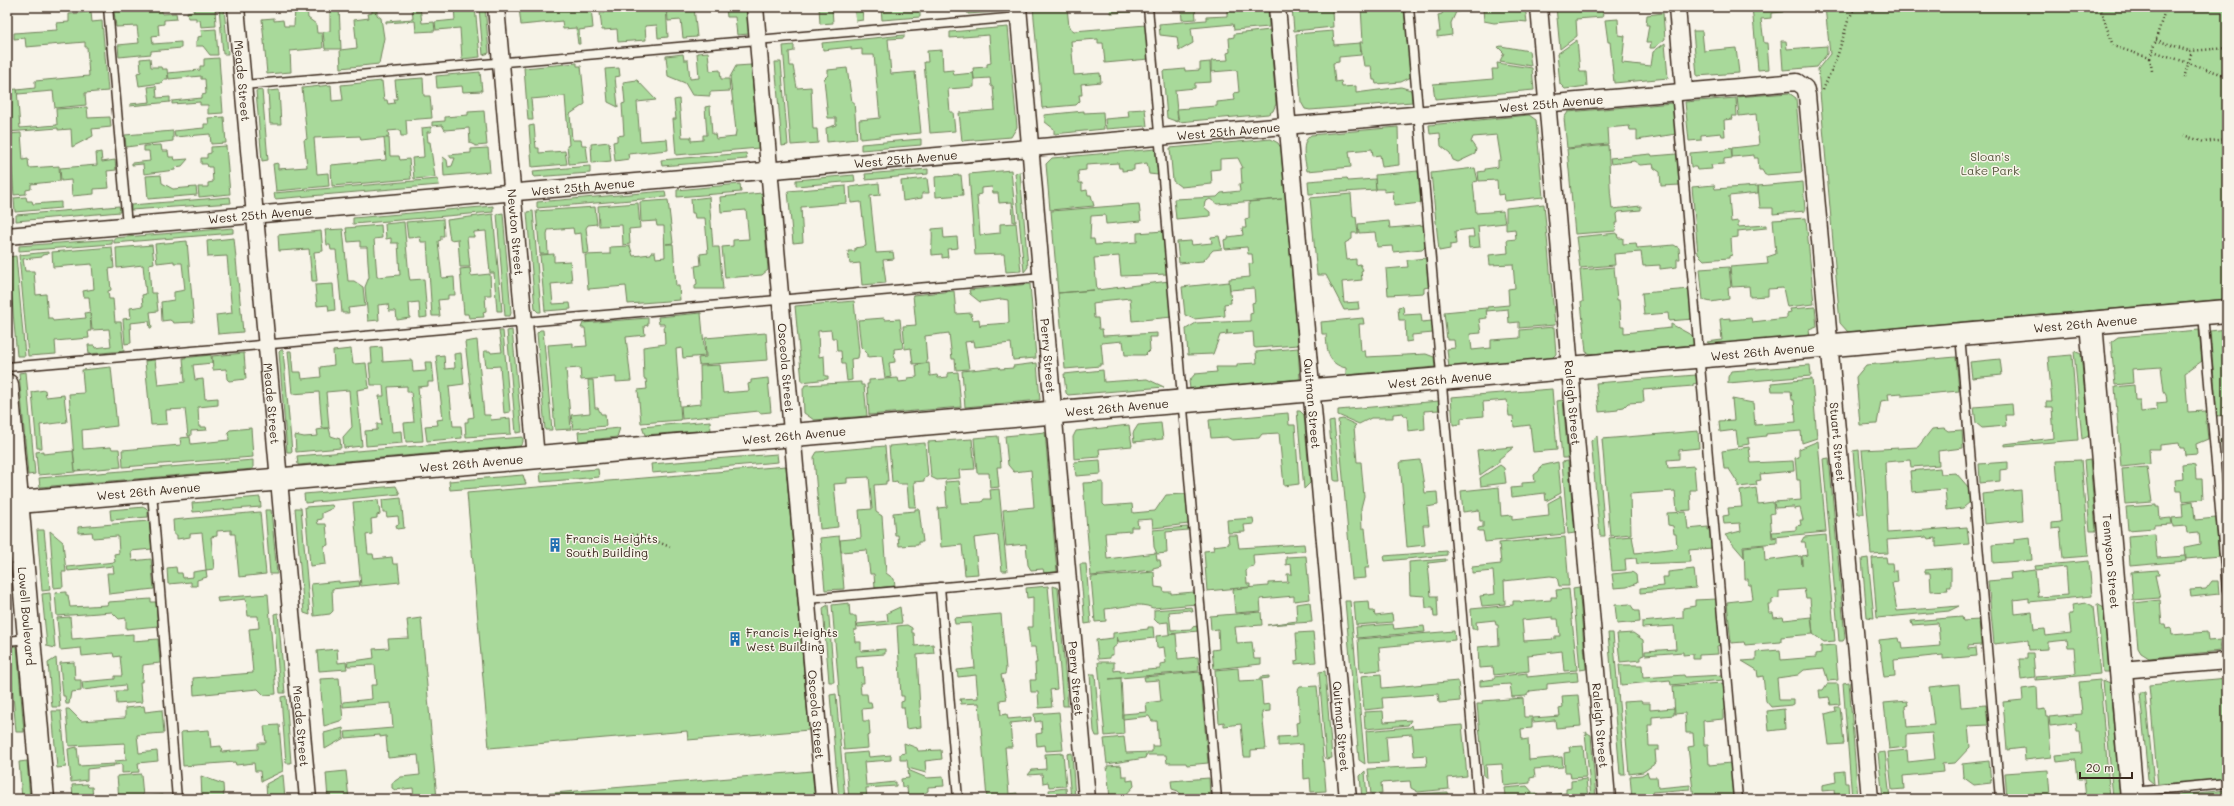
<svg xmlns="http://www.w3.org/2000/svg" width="2234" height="806" viewBox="0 0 2234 806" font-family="Mali,sans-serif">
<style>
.green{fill:#a8d99a;stroke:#72825c;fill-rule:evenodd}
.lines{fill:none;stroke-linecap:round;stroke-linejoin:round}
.lane-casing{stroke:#3b2a1e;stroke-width:11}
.street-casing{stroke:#3b2a1e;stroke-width:19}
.secondary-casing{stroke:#3b2a1e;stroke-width:25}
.path{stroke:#3b2a1e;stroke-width:2.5;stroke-dasharray:1 3;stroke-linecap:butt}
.lane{stroke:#f7f3e8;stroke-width:8}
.street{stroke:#f7f3e8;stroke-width:16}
.secondary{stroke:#f7f3e8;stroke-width:22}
.labels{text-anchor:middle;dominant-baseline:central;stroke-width:3;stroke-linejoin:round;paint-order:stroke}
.street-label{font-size:12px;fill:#3b2a1e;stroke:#f7f3e8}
.park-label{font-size:12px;fill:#56563d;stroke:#f7f3e8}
.poi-label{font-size:12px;fill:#3b2a1e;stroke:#f7f3e8;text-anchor:start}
</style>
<rect width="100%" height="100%" fill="#f7f3e8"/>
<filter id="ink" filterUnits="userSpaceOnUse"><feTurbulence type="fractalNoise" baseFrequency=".025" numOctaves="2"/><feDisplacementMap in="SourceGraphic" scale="8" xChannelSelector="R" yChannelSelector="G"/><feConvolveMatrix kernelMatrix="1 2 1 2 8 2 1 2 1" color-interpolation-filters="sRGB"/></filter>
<g filter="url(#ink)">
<!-- green -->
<g class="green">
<path d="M132,7H156V10H162V14L176,13L177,19L164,20V24L158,25L159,35L152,36L153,44L181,42V48L151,51V54L119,57L118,45L139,43L137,26L116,27L114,11L132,9Z"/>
<path d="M194,7H215L216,26L201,27L200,20L196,21V18H188L187,12L194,11Z"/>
<path d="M219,7H224L228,54H223Z"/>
<path d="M295,7H307L308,18L316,24L317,33H322L323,48L290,51L291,72L267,74L262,19L274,18V21L283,20L284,26H294Z"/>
<path d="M330,7H339L341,49H325L323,32L330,31Z"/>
<path d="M372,7H377V15L381,18L384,38L379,64L341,68L340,50L357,48L354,20L369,18L368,14L372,13Z"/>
<path d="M412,7H420L422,23L434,22L435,31L416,32L415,21L386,23V21L413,19Z"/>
<path d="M454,7H475L480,57L462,59L460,28L436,30L435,22L455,20Z"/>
<path d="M479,7H485L489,53L483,55Z"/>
<path d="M519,7H591L593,28L579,30L580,44H578L576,28L563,29L562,21L521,25Z"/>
<path d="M605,7H666L668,37L658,38L657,25L645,26L646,40L618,42L617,29L602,30L600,13H605Z"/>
<path d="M667,7H694L697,37L683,38L681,20L668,21Z"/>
<path d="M747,7L749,34L737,35L735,17H727L726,8Z"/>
<path d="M819,7H832L833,23L820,24Z"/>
<path d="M854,7H862L863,20L856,21Z"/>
<path d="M881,7H920V17L882,20Z"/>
<path d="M967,7H1006V11L968,14Z"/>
<path d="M1033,7H1067L1069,27L1074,31L1146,25L1149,59L1105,63L1103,43H1098V39L1071,41L1074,75L1100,73L1101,82L1081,84L1082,95H1079L1080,101L1076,105L1042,108Z"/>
<path d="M1110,7H1132V12L1111,13Z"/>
<path d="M1181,7H1195L1196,19L1182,20Z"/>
<path d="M1227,7H1268L1269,27L1234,30L1233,24L1191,28L1193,43L1179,51L1177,37L1160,35L1159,24L1206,20V17L1227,16Z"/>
<path d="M1292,7H1337L1332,11L1333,27L1294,31Z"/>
<path d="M1361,7H1404L1411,77L1401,82L1376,84L1375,80H1373L1371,66H1364L1360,42H1363Z"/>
<path d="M1465,7H1525L1527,22L1517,21L1494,23L1484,21L1483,9L1456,12L1451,23L1452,35L1437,37V32H1440L1438,15L1442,14L1444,9Z"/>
<path d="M1556,7H1602L1603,17L1576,19L1577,36L1560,49Z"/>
<path d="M1752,7H1782L1783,12L1771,13V18L1761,19L1764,43H1767L1769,69L1758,70Z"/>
<path d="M1825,7H2227V299L1848,332L1840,323L1818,69L1830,54Z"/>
<path d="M91,12L92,22L102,21L108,91L85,93L86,105L55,108L53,91L18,94L17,90L35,88V81L89,76L87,47H85V42L26,47L25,38L14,39V33L57,30L56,23L69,22V14Z"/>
<path d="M1663,13L1665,39L1654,48H1650L1651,43H1646L1649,25H1646L1647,15Z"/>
<path d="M1618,19L1619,35L1625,36L1622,63L1651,66L1653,52L1665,43L1668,78L1614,83L1610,42H1608L1605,20Z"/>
<path d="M1008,27L1017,127L1011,137L962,141L959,113L995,110L993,87L991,86L990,78L974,79V87L948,89L950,112H953L955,131L930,133L924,62H928L927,51L942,50L943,71L953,70L954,75L973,73L974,79L973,68L987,67V64L991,63L989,35L950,38V32Z"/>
<path d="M216,29L218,55H210L203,46H196V41L198,40V37L202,36L201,30Z"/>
<path d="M1270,30L1276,104L1273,111L1268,114L1179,122L1177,109L1217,106V102L1235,100L1234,93L1239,92L1237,70L1211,72V61L1228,60L1227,53L1230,52L1229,38L1234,37V34Z"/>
<path d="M1333,31L1334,45L1360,43L1361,55L1339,57V62L1333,63L1335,82L1341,81L1342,87L1356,86V93L1401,87L1411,90L1412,102L1310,110L1305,109L1301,102L1296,34Z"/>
<path d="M1693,31H1702L1704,51L1736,48L1739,73L1697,76Z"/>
<path d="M904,35V38L888,39L891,74L915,72L921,133L860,139L859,120L880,118L874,55H862V49L851,50V47L823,50L822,43Z"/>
<path d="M1577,40L1580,72H1586L1587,86L1565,89L1560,84L1557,54Z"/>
<path d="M1781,41H1786L1787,49L1827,46V54L1817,67L1783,70Z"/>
<path d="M794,45V51L789,52L790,66H793L797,88L811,87L813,129H817L818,143L791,145L783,46Z"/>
<path d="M1501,46L1529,51L1531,66L1500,61L1504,53L1498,47Z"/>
<path d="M708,52L710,71L720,70L721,79H729L730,91L710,92V96L692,95L685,83L668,76L666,56L683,54L684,60H688L690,79L699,78L697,53Z"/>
<path d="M150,58L151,67H161L162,69H167L168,79H164L161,83L139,86L137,73L141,72L140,59Z"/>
<path d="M219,58L223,113L208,114V105H200V102L172,104V101L202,98V95L206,94L205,79H201V76L169,79L168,73L200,70V66H204V59Z"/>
<path d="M775,62H781L788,145L782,146Z"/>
<path d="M1210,62L1211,82L1195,83V88L1175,90L1178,122L1167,118L1163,71L1185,69V71L1200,70V63Z"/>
<path d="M577,63V66H581L585,104L570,114L572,140H581L582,145H586L588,162L569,164L567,146L569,145L565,96L531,99L533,120H528L524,68Z"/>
<path d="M1497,63L1532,68L1534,90L1435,99L1433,84L1493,79L1492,69H1498Z"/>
<path d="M751,65L759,148L676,155L673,119H676L674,100L679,99L682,137H691V141L703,140V135H707L705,107L710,106L712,134H715L716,139L735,137L736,131L730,77L736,66Z"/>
<path d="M619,68L620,76L615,77L618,107L608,102L605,69Z"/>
<path d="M847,68L852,102H854L857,139L827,142L826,128L836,125V118H828L824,79L828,75V70Z"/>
<path d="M480,72L482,91L463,92L462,86L437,88L436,76Z"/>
<path d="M423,78L424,96H430L432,118L406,120L407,136H401L400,130L388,131L389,137L361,140L360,136L314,138L317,174L328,173L329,186L276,191L273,164L278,163V169L307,167L304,140L307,139L302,88L331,85L332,101L343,100L341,85L382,81L384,100H387L388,104L395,103L394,99H397L395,80Z"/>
<path d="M637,80L656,100L637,102L640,141L667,139L668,150L628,154L629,159L615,161L613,142L617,141V136L624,135L622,104L625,103L623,82Z"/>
<path d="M156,86L157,98L170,97V102L130,106V104L150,102L148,87Z"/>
<path d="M17,89L20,128L57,125L56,109L87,107L88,118L110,117L111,127L92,129L93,136L72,147L71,129L58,130V128L8,132L7,90Z"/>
<path d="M262,90L268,160L262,161L256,91Z"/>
<path d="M279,90L281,124H270L268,91Z"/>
<path d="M1789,93L1796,98L1802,172L1765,175L1762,170H1759L1758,158H1754V155L1732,157V148L1759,145L1756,114L1739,116L1737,97Z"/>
<path d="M1736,98L1737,116H1732L1733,119L1724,120L1725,136H1722L1721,133L1701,135V140L1689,141L1685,102Z"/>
<path d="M1673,103L1676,134L1637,140V130H1630L1629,126L1607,128L1608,144L1567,148L1564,118L1568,112Z"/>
<path d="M1145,109L1147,126L1106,129L1105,119L1129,117L1128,110Z"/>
<path d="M484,111L487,145L476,146L470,143L469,128L445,130L442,125L432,126V122L445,121V117L468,115V112Z"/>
<path d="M1084,111V113L1103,112L1104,129L1054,134V129L1045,122L1044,115Z"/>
<path d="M1529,115L1536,120L1543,197L1505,201L1504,194L1498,195L1497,180L1479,181L1478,172L1485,171V169L1498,167V160H1501L1497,135L1473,137L1471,142L1476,149L1475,154L1458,162L1453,160L1450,153L1441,146L1440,133L1430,134L1429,125Z"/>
<path d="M224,117L226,143L211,144L210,134L175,137L174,131L204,128V124H209L208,118Z"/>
<path d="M534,125L536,148H539V153L565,151L567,164L532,167L529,126Z"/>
<path d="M431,127V132H427L428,142H430L435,177L414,179L412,158L424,157L422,128Z"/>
<path d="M1398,127L1399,165L1382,167L1380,155L1373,156L1372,149L1349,151L1351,167L1307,171C1305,159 1300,143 1311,135Z"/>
<path d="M173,131V141L126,147L125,135Z"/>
<path d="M21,133L23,160L28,159L29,168L59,166L60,181L31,184V189L26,190V194L14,195L9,134Z"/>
<path d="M384,138H389L390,156H399L400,160L409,159L411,179L332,186L331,165L386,160Z"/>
<path d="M921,139V145L861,150V144Z"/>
<path d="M1271,139L1278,143L1281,148L1298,345L1256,348L1254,347L1253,332L1227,334V330V334L1220,335L1213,354L1188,355L1186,329L1196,323L1250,321V314L1253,313L1252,303L1255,302L1254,288L1230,290L1229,279L1250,277L1249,264L1253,263L1252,254H1248L1247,247L1225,249L1224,240L1228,239V237L1243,235L1242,228H1246L1245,219L1249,218V202L1282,199L1217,204L1210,199L1205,202L1204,207L1210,212V216L1176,219L1174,199L1217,197L1221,193L1240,191L1239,184H1242L1241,168H1243L1238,158L1220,159V169L1211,170L1212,184L1181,187L1173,181L1170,148Z"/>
<path d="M609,142L611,161L592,163L591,144Z"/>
<path d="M161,145L162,151H168L169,157H174L175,160L188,159L182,166L175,167V170L144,174L143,164L132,165V163L150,161L149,151H144V146Z"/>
<path d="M1608,145C1610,167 1609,187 1612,209L1641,206V210L1619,212L1617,214L1618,223H1615L1616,231L1575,234L1567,149Z"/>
<path d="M226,146L230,194L199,197L198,187H208V183L213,182L212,167H208L207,164H201V158H207V154L211,153V147Z"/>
<path d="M488,148L490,172L444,176L443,157L447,160L448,167L452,166L455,158H451L449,155L471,153V149Z"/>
<path d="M1731,148L1732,158L1724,159V164L1711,165L1712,169L1697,170L1696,167H1691L1690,153L1726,150V149Z"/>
<path d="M1156,149L1158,175L1149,174L1147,163L1134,165V170L1122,171V168H1119L1118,163L1086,165V170L1078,171L1079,183H1082V191L1087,190L1088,195H1091L1094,206L1050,210L1046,164L1052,158Z"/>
<path d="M101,152L102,162L115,160L116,170L107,171L109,188L94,189V194L72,196L71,180L61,181L60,168L97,165L96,153Z"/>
<path d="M746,153L747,159L662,166L661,160Z"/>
<path d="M1651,154L1652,156L1677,154L1680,185L1661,186L1660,172L1654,168L1653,164L1640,165L1634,161L1611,164L1610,158Z"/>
<path d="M7,155L12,212L7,213Z"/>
<path d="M590,166V173L534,177L533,171Z"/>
<path d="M1475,168L1478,181L1473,182L1476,213L1503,211L1505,223L1478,226L1480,247L1469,248L1468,237H1474L1473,229L1455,231L1456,244L1450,245V249L1439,251L1431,173Z"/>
<path d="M928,169V174L866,180L865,174Z"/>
<path d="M1011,170L1016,222H1013L1012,202L999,203L998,193H993L992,187L981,188V194L977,195L980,235L1000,233V224L1016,223L1021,271L1006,272L1004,254L975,255L969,174Z"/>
<path d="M1418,171L1421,203L1394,206L1393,191L1384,192V189H1376L1375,175Z"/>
<path d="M1020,172L1028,267L1024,272L1015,173Z"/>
<path d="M161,175L162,183L173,189L196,187L197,195L148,199L146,176Z"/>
<path d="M854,175L855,181L796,186V180Z"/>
<path d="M961,175L963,195L936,197L935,177Z"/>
<path d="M927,178L929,193H922V198L903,201L901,181Z"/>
<path d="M1347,178L1348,181L1375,179L1376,190L1309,194L1308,181Z"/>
<path d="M438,179L439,185L275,199L274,193Z"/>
<path d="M1803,182L1805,211L1773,214V208H1760L1758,186Z"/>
<path d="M879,183L880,195L870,196L876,253L893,252L894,259L883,260L886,283L862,285L860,263L850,264L848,251H855V248L866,246L861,202L851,203L850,187Z"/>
<path d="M740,184L741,192L677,197V190Z"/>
<path d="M1714,185L1715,189L1758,186V193L1729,196L1731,222L1738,221V227L1766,225V228L1738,231V237L1731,238L1732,255L1729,256V258L1704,260L1698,254L1692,187Z"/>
<path d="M846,186L847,203L801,207L803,242L793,243L788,191Z"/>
<path d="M665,191L666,197L537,208V202Z"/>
<path d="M762,193L768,270L762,275L725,278L722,247L733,246V240L749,239L746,210L721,212L720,197Z"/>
<path d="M1351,194L1353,217H1356L1358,233H1352V239L1345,243L1347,260L1356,259V265L1360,264L1363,270L1361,271L1362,280L1342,282L1344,303L1358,302L1359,309L1344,310L1326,275H1317L1310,198Z"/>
<path d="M26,197L27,201H32L33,204L61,202V208L15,212L14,198Z"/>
<path d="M230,197L231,203L131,210V205Z"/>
<path d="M709,197L713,247H719L723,289H695V285L697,284L695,266L701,265L700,254L708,253L705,218H695L694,213H692L691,199Z"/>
<path d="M668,200L673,243L666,244H673L676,286H679L680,300L628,304L626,286L588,289L585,255L610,254V247L630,246L633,256L651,254V252H655L656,258L665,257L664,226H657L656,221L641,222L640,202Z"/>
<path d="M638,203L640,228L629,229L630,244L623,245L622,225L599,226L598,206Z"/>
<path d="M1139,204L1141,221L1106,224L1105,215L1091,216L1090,239H1094L1095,245L1137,242V233L1164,231L1168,274L1121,276L1119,256L1094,258L1097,290L1169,281L1172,317L1132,321L1130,298L1100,301V303L1093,304L1094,318H1098L1099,329H1102L1103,336L1157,333V337H1149L1150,350L1145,355H1125L1123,341L1101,343L1103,364H1100V366L1065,369L1058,293L1094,290L1058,293L1051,211Z"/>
<path d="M1544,204L1555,325L1519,328V322L1509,323L1508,309L1487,311V307L1509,305L1508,289L1515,288L1513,264L1490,265L1489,255L1508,253L1507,240L1516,239L1515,229L1506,230V208Z"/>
<path d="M119,206L120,212L16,221V215Z"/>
<path d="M493,206V212L353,224V218Z"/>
<path d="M595,207L597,224L588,225L586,228L589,253L583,254L581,233L574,234L573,228L548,230L547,234L548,254H540L536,211Z"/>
<path d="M533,211L541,312H538L535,309L527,212Z"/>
<path d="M503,213L511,313L510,316H505L497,214Z"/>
<path d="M493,214L502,311H497L494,273H490L486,231L474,232V237H467L470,267H460L458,239L450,240L447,220Z"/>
<path d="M1806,218L1814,304L1787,307L1783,288L1768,289V296L1750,297L1749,286L1732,287L1730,267L1768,264L1767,257L1776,254L1773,220Z"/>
<path d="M443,219L444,236H441V240L438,241L442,278L454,277L455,295H448V299L438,300L440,316H432L427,242H421L420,237L408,238L406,222Z"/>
<path d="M1389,221L1390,228L1424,225L1426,245L1422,249L1393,252L1392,246L1377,247L1375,232L1359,233L1358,224Z"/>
<path d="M404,222L409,276L410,280L424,279L427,317L420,318L419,302L409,303L410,318L397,320L396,311H389L388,304L378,305L379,320L368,321L365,287L369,277L367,247H360V241L348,242L346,228L381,225L382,238L374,239L377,277L400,275L398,243H391V238L386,239L385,224Z"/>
<path d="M233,228V233L114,243V238Z"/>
<path d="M943,228L944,238L957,237L958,248L947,249L948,257L942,258V254L932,255C931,246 933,239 932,229Z"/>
<path d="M343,229L348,281H354L363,287L365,306L348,308L349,313H342L336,250H331L330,245H327L325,230Z"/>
<path d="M321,231L323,251L314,252L317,281H312L309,249L279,251L278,235Z"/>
<path d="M1617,233L1618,238H1623V244L1636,243L1637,248L1674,245L1679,248L1680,259H1677V267L1660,269V265L1643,266L1641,252L1614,254L1615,265L1580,268L1576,237Z"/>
<path d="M1219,236L1222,249L1213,250L1203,261L1179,263L1177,242L1191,241L1192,245L1212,243L1211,237Z"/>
<path d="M234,238L243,332L218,334L216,315L232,313L227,256L208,257L207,241Z"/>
<path d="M112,239V244L19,251V246Z"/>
<path d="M187,241L194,322L174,323L170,320L162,321L161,302L174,300V292L185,290L182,263H174V261L157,263L155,244Z"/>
<path d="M152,245L154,263L149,264L151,293H156L158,311L150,312L152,328H150L149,321L130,323L131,343L125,344L123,319L131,318L130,308L143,306L142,295L146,294L143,265L117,268L116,248Z"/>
<path d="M112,247L114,268L109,269L111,290L108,291L109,299H113L115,322H121L124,351L89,354L88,345H94L95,348L111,346L109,329L92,330L89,297H84L83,291L94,289L92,264L53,267L52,252Z"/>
<path d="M48,252V254L42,255V257L23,259L25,271H34L36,295L46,294L48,318H52L53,321L86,318L85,313L90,312L91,331H88L89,338L55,341L56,354L28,356L19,255Z"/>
<path d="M554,254V262L570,261L572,282L551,284L553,304L570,303L571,309L545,311L540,255Z"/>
<path d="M16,256L25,356H17L8,257Z"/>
<path d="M1426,258L1429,287L1424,288V293L1388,295L1386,269L1408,267L1407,260Z"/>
<path d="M1614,267L1617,300H1619L1621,326H1624V333L1671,328V324L1693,336L1694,345L1591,354L1586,352L1581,302H1583L1580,270Z"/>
<path d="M1729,267L1731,287L1728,288L1729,299L1711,302L1703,300L1700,269Z"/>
<path d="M470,268L471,276L490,274L491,295H485L486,311L483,312L484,317L469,318L468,314H464L460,269Z"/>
<path d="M1229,282L1231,303L1224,304L1225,316L1194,319L1185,315L1182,287Z"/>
<path d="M333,284L335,310L329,311L328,305L317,306L315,285Z"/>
<path d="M1030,284L1036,358L1013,360L1011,343L975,347L974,341L965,342L969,369L956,370L955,359H952L949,333L925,336L927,363L913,364L911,348L905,349L903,326L916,325L913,295L954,291L956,314L971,313L972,320L979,319L980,327L981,325L1009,323L1008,300L1002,299L980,302L970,294L969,290Z"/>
<path d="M1691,289L1693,319L1669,321L1668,313L1644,315L1642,293Z"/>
<path d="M854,301L859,352L858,358L851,359L852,380L847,381L845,364H842L841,351H837L836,338H832L831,330L818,331L819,357L824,356L825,376H828V379L802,382L795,306Z"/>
<path d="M1403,306L1404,315L1421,314L1422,322L1432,321L1433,333L1412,335V341L1406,342L1405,320H1399L1398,307Z"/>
<path d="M1815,307L1817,327L1809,330L1810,337L1711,345L1707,342L1722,340L1720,319L1730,318V320L1751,318L1752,322L1787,318V313L1791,312L1790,309Z"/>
<path d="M1486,308L1487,318L1479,319L1481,333L1470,334L1472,350L1491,348V340L1520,338V330L1554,327L1556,354L1551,359L1449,368L1447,349L1455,348L1454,340H1447L1444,312Z"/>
<path d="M701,313L705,356L683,358L682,348L676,349L681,420L641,423L638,390L647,389L646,379H644L643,347L665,344L664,324H659L658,317Z"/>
<path d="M648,318V325L644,326L645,335L626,337L631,381L616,382V377L581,380L580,368L566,369L571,429L555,430L548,345L573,343V347L587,346L585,328H581L583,323Z"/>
<path d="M884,318L885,320L900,319L903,348L894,349L895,362L889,363L891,377L885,378L882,356L867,357V353L861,347L858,320Z"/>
<path d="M1363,318L1364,324H1359L1361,351H1365L1366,357L1426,354L1434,357L1435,367L1346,375V368C1327,364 1327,350 1326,334H1322L1321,322Z"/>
<path d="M2227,329V415L2217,416L2210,331Z"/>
<path d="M512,330L522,432L516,433L507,331Z"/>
<path d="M540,330H543L552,430H545L537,333Z"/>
<path d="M2199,330L2202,361L2185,373L2188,412L2205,411L2208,439L2196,444L2197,454L2185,455L2184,448H2180L2179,443L2160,445V449H2149L2150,464L2121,467L2115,387L2134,385L2135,400H2140L2141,412L2157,410V403L2167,402L2166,394L2164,391L2161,367L2132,369L2133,383L2115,385L2111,342L2118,337Z"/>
<path d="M499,331H503L510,412L504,413L500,366L486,367L484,351H490L491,353L502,352Z"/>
<path d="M766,333L768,360L699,365L698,358L706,357L705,338Z"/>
<path d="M477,340L484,415H490L491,420L510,418L511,434L466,437L465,422H468V418L474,417L465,342Z"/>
<path d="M382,347L383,362L412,360L413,372L426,371L425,362H432L434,382H428V386L418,387L423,441L406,442L404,423L414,422L411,392H407V386L388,387L392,432L401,431L402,443L366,446L365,431L377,430V424H382L379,396H384L383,385H371L369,363H372L371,348Z"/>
<path d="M1298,348L1300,379L1190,389L1189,381L1195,374L1217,372L1216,367H1237V364L1257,363L1256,352Z"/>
<path d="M351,349L353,364L366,363L369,388L357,390L362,446L344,448L343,437L352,427L349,390L326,392L329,428H322L319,392L292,394L288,351H291L293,372H301L302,379L321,377L320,367L334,365L333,351Z"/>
<path d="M281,350H283L292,452H287L279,352Z"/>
<path d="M2074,351L2081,354L2089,436L2082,439Z"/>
<path d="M244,353L246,379L229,381L227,379L226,369L213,370L212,356Z"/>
<path d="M461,353L464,384L449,386L453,426H461L462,438L427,441L425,426L438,425L437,420L443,419L436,356L444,355L445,369L455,368L454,354Z"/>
<path d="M211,355L212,363L193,365L195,380L203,379L205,399L218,398V405L198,407L199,427H206L207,430L191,431V436H188L185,409L166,410L167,424L151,425L145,361L155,360L158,385L185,382L183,358Z"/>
<path d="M2072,355L2078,440L2004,446V444L2054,438L2052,407H2046V402H2052L2048,357Z"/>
<path d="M1956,357L1959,391L1902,396V393L1888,394L1889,400L1881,401L1877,424L1860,425L1856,377L1866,365Z"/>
<path d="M2000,359L2002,375L1972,378L1970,362Z"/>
<path d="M929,363L930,376L937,375L938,378L948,377V373L958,372L961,407L869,415L867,384H869V380L898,378L899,382L908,381V378L917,377L916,365Z"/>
<path d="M1037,363L1040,400L965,407L962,371L999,367L1000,369L1013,368V366Z"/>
<path d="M720,365L723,393L749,391L748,384L751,383V380L768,378L771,412L760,413L759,411L682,419L681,406L701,404L700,366Z"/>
<path d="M1810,365L1811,376L1728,383V377L1731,371Z"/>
<path d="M111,367L117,426L82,430L83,449L111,447L112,449H119L121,467L75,471L69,394L84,393L82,370Z"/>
<path d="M1103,370L1104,382L1147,379L1164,387L1068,395L1066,393L1064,374Z"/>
<path d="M26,372L35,474L28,475L19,373Z"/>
<path d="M1696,375L1697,383L1693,384V386L1643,390L1644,402L1628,403L1624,407L1618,408V410L1599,412L1596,383Z"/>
<path d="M1812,379L1817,438L1802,443L1801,431L1766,434V436L1748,438L1749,444L1738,446L1736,430L1720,432L1719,421L1734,420L1732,399L1753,403L1755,425L1796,422L1794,400H1792L1791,391H1772L1771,383Z"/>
<path d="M588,380H593L595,408H598L601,414H605L606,426L573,429L571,415L590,413Z"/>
<path d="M861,382V385H864L867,416L814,420L804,413L803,389L805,385Z"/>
<path d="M1552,389L1557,450L1533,452L1530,425L1514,427L1513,416H1509L1507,400L1483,402L1484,416L1461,418V424L1453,425L1451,397Z"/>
<path d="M45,390L46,397L64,395L67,422L40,425L42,448H37L32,392Z"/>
<path d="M1563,400L1568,458H1562L1557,401Z"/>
<path d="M1439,401V410L1424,411L1425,429L1408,431L1407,416H1404L1403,413L1393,414V418H1371L1359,424L1338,415V410Z"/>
<path d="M2012,404L2013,415H2005L2006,426L1982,428L1976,423L1974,407Z"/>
<path d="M1297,411H1300L1304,415L1310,483L1304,489Z"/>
<path d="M1288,413L1289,425H1295L1299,484L1284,486L1279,433L1262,434L1259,438L1232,440L1227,437L1211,438L1209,420Z"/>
<path d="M1343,419L1356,425L1354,427L1357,462H1361L1364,496L1361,508L1362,528H1365L1369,568H1365L1366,578L1352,579L1338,420Z"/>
<path d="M710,421L711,430L645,435L642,427Z"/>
<path d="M1334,421L1340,481H1336L1334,480L1329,422Z"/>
<path d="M1161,423L1163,439L1134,442L1133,433L1138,425Z"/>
<path d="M1129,425L1132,446L1099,449L1100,457L1074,459L1073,437L1076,431Z"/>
<path d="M251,428L253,457L123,467L122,450L181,445L180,438L190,437L191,444L229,440L228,432L230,430Z"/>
<path d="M329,428L331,436L340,439L341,448L296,452L295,435L304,437L318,436L317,430Z"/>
<path d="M620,428L617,437L579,441L578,432Z"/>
<path d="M1944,428L1948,431L1962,430L1963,448L1938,451L1939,465L1911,467L1910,460L1885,462L1888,533L1967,527L1969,544L1936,547V538L1928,539L1927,537L1887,540L1888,553L1871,554L1862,450L1918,447L1932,429Z"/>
<path d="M1698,431L1699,448L1679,450V459L1667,460L1668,468L1694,466L1696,490H1690L1691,510L1677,511L1675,491L1630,494L1631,534L1610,536L1602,439Z"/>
<path d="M1045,432L1057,572L1044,573L1043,569L1031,570L1028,565L1026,544L1006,546L1003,510L1034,507L1031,470L1014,472L1008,465L1005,436Z"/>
<path d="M998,436L1001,467H997L999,487L990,488L989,473H977L974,438Z"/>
<path d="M1597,436L1605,536H1600L1591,441Z"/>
<path d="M523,437V442L520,446L298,465L297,456Z"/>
<path d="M972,439L975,469L959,470L960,478L937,480L931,477L928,442Z"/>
<path d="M2221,440H2227V504H2226Z"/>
<path d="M1818,441L1826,532L1773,537L1772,532L1796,530V526L1801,525L1800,520H1803L1800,508L1794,509V507L1775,508L1774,502L1801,500L1800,480H1797L1795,458L1799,457V449Z"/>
<path d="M925,443L928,476L924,479V481L914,482L916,507H909L907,484H898L897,481L892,482L889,446Z"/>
<path d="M885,446L888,481H886V484L874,485L876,512L882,516L886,573L894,579L895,586L875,588L874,574H870L867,550L841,552L844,589L825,590L820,538L839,536L841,552L840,540L861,538L859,510L872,509L869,477L847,478V483L834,484L838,527L820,529L814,457L817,452Z"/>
<path d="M1514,447L1499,459V462L1480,475L1477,450Z"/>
<path d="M1749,447L1751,463L1793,461L1794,471L1760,474L1761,480L1756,481L1757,485L1738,487V483L1729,469H1724L1722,451Z"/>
<path d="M1859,450L1864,514H1858L1853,451Z"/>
<path d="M43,451V454L73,451L75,472L38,475L36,452Z"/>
<path d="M777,454L778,462L652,473L651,464Z"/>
<path d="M1829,458L1845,638L1843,641H1839L1823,459Z"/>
<path d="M253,460V469L40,487L39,478Z"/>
<path d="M1100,460L1101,474L1076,476L1074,462Z"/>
<path d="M1420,460L1425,493L1437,492L1438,505L1427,507L1429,525H1423L1425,545L1407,547L1400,462Z"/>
<path d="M2081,460L2089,556L2063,558L2060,528L2052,529V523L2061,522L2056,461Z"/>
<path d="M2090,460L2096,531H2090L2084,461Z"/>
<path d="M1568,461L1575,533L1568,534L1562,462Z"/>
<path d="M1558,462L1561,493L1546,501L1545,493L1512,497L1511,488L1522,487V483L1535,482L1534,475L1539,471L1541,466Z"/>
<path d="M2008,462V469L2000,470V481L1980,483L1979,464Z"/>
<path d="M2190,464L2195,465L2196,479H2202L2203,499L2183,501L2182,491H2176L2175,480L2183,479L2182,465Z"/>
<path d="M1500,465L1504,468L1506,483L1481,486L1480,478Z"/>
<path d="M786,466L809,730L688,740L687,731L489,748L467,493Z"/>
<path d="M2147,467L2152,502L2125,504L2122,469Z"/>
<path d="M1940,468L1941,474L1956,473L1969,488L1970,502L1963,508L1947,510L1945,489L1912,492L1910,471Z"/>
<path d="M598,469L599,477L541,482L540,473Z"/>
<path d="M523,475L526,484L450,490L449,481Z"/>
<path d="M959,481L962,503L982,502L984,499H991L990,490L999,489L1007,571H1002L998,535L974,538L978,574L965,575L962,545L941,547L938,508L947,507L945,482Z"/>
<path d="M1103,482V504L1105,506L1132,504L1133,513L1155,511L1166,495L1186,494L1189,524L1153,528L1152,519L1137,520L1138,527H1131V531L1105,533L1107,559L1156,553L1157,560H1160L1161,566L1153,568V570L1091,576L1083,483Z"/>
<path d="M396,486L400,494L305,503L304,494Z"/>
<path d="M1499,487L1501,516L1512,515V520L1549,516L1548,503L1561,496L1565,534L1485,542L1483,531H1478V528L1483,527V521H1480L1479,510L1463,512L1461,491Z"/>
<path d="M1756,488L1758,504L1773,502L1774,513L1770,514L1772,538L1777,537V543L1743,546L1744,557L1725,535L1741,531L1740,523L1724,524L1723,516L1729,515L1728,508L1742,507L1740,491Z"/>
<path d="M2021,490L2023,520L1984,524L1982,494Z"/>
<path d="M260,497L261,507L193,512L192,503Z"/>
<path d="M401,498L404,528L397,529L396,525L399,524L398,516L387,517L386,512H383L382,500Z"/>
<path d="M378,500L380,514L377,515V518L371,519L372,534L366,535L368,554H373L374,559L392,557L393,564H398L400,582L361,586L353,502Z"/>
<path d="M2193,501L2195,520L2216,518L2219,556L2186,559L2185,547L2200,544L2199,532L2187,533L2186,526L2173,527L2172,518L2183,517L2182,503Z"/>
<path d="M332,505L333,508L322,513V519L317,520L318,524H326L328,545L324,546L326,564L310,566L305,507Z"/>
<path d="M2156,505V507H2159L2160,519L2171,518L2172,524L2154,525V528L2128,530L2126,507Z"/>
<path d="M145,507L148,510V517L111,520L110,510Z"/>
<path d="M295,508H301L310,615L304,613Z"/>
<path d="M915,509H919L923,542H918V545L899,546L898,535H895L893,513L915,511Z"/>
<path d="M265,510H271L277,574H270Z"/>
<path d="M260,512L266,574L239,577L235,534H231V530L217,531V536L211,537L214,569L206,570L207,577L197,580V586H191V582L168,584L167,568L176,567L177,573H182L183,578L193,577V572L206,570L202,533L190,534V537L177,539V535H174L173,520Z"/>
<path d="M1686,512L1688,529L1708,527V530L1711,529L1712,548L1689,550L1690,562L1637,564L1636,558L1625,559L1626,570L1612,571L1609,538L1632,536L1635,553L1677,548L1676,534H1674L1673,526L1668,525L1667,513Z"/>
<path d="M1253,518L1254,524L1244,525L1245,532L1228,533L1227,520Z"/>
<path d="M149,521L152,549L131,551L132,561L151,559L154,589L109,594L107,573H114L113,566L68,571L67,567L115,562L114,554L119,553L118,536L93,538L92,532L78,533V527Z"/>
<path d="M1187,527L1188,530L1166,532L1167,553L1157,554L1154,547L1153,530Z"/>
<path d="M37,530H44L50,590L42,591Z"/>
<path d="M50,531L63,542L66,572H62L63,587L54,588Z"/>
<path d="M2155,534L2157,558L2185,556L2186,561L2130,566L2128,536Z"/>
<path d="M1228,535H1237L1239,548L1304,544L1305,551L1253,555L1254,566L1250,567L1246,571L1247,584H1250V587L1207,591L1204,551L1214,550L1213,546L1229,544Z"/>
<path d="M1826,535L1835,641L1824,642L1813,634L1810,598H1806L1804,589L1779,591V598L1772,599V604H1768L1769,613H1773L1774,618L1783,617L1784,620L1811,617L1813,634L1781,637V642L1745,645L1744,642L1731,643L1727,602L1753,599L1751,585H1748V579H1745L1744,547L1764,545L1765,561L1801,556L1802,566V556L1807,555L1805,542H1801L1804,537Z"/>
<path d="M1565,537L1569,586H1559L1557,577L1550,576L1504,581L1505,604L1482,606L1480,596L1495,594L1493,571L1472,573V567L1501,564L1499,543Z"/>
<path d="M2030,537L2032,560L1993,563L1992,545L2014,543V539Z"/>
<path d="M1447,551V555L1385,561L1384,556Z"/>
<path d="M1306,556L1310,599L1294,601V596L1260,599L1261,611L1235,613L1233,589L1268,586V583L1288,582L1287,574H1292L1291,564L1286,565V557Z"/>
<path d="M1886,557L1887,563H1892L1893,571H1897L1898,582L1892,583L1897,611L1959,606L1949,611L1877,618L1872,558Z"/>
<path d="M1868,558L1874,618L1867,617L1862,559Z"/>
<path d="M1446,559V561L1428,563L1431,596H1437L1438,617H1434L1433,608H1426L1425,596L1410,595L1409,562Z"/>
<path d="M2089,561L2092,596L2029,602V598L2014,600L2015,614L2032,612L2034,630L2045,629L2046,636L2071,633L2069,614H2073L2072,605L2087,603L2093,606L2100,674L2036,680V677L2076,674L2074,647H2068L2067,640L2048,642V649L2029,650L2028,640L1994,644L1988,581L2011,579L2010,573L2035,570L2038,597L2068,595L2066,567L2036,570L2035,566Z"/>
<path d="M1080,564H1086L1091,623L1085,624Z"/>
<path d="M1951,568V587H1947L1948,590L1931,591L1930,573H1925V570Z"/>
<path d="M1694,569L1696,588L1640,593V588L1664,586L1663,577H1668V572Z"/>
<path d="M2158,570L2159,575H2155L2160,598L2133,600L2131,572Z"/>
<path d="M1154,572L1155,587L1163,588L1164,592H1171V594L1194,592L1196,604L1153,608C1138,601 1122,608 1105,609L1106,621L1095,622L1091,577Z"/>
<path d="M1632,572L1636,575L1637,583L1627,587L1614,588L1612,574Z"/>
<path d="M339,581V583L359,581L360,586L332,589L333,611L330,614L314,616L311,584Z"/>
<path d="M2212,581H2218L2219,594L2191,597L2190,590L2206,589Z"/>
<path d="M1048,586L1057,689L1050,690L1052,707L1039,708L1038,692H1031L1030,680H1036L1035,663H1037L1035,647H1030L1028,627H1033V597L1027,598L1026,588Z"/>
<path d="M1053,586L1058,588L1068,706H1063Z"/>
<path d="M1579,587L1586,669L1580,670L1573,588Z"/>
<path d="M1569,589L1577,670L1564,671L1562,651L1528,655L1529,671L1494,675L1493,667L1479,668L1478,647L1499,645L1498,625H1496L1495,620L1476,622L1477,629H1472L1471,609L1513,605V601H1520L1521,602L1551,600V597H1557L1556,590ZM1553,617V619H1558L1560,636H1555V639L1524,641L1522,620Z"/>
<path d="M66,592V595H68L70,607L107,605L108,602L151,599V602H156L158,626L126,629V618L119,619L112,612L57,616L55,593Z"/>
<path d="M50,593L55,648L47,646L42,594Z"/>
<path d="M268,594L276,694L264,695L258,689L194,695L193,678L253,673L249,629L259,628L258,616H248L246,599L218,602L217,598Z"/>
<path d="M1717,599L1721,645L1717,646L1718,654L1699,655V659H1693V654L1683,655V652L1645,655V651L1676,649L1674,626L1642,628V622L1683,618V608L1695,606V600Z"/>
<path d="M2160,600L2162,625H2165L2166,629L2171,628L2172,635L2207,632L2208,641L2220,640L2221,651L2149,658L2141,653L2138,648L2134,603Z"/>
<path d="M1345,601H1350L1365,764L1359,760Z"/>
<path d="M1369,601L1370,611H1374L1375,616L1392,614L1393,622L1356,625L1354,602Z"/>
<path d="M1310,602L1312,622L1267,625L1297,621L1296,604Z"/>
<path d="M849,603L850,616H856L857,630H854L855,642H861V651L885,649V654L856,656L857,668L863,667L864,683H860L861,694H867L868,702H871L872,708L862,709L863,721H869L870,735L867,736L868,748L844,750L832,605Z"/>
<path d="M1630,604L1635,611H1639L1640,622L1617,624L1615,605Z"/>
<path d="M2097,604L2104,608L2109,672H2103Z"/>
<path d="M828,605L834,682H829L823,608Z"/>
<path d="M900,607L902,623L858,627L857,624L888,621L887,613Z"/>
<path d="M1192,607L1193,612L1190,610L1169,612L1171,630L1192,629V627L1197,626L1198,631L1169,634L1168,622L1158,623L1154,619V610Z"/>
<path d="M1261,612L1262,625L1235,627L1237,643L1252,642L1254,659H1261V664L1214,669L1212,650L1219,649L1218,629L1211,630L1210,616Z"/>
<path d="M278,613L285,693H280L274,614Z"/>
<path d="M1001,614L1006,669L1005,674L1001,675L1007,699L1000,700L1001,715L1007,714L1008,719L1031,717V721L1010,723L1012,747H1005L1009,794L1017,793V799H987L979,703L961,704L960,699L978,698L976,675L958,677L957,670L975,668L971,623L955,624L954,618Z"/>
<path d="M70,617L72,639L133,634V641L158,639L160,663L143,665L142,682H140L142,702L117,704L116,691H126L125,685L83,690L82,682L115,679V676H122L120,656L114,657L113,653L82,656L81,648L60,650L57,618Z"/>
<path d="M1962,617L1963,621L1979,620L1981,645L1968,646V649L1976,648L1977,656L1943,659V655L1894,660L1895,676L1884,677L1879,640L1898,638L1899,642H1902L1903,649L1940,646L1938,623L1912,625L1911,621Z"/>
<path d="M421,618L437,799H414L413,788L395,790L392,788V783L401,777L420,775L418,755L388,758L386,736L380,737V735L346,738L345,732L393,728L391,703L343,707V702L372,699L371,685H377L375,665L348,666L347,662L374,658L373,649L389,648L388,639L409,638L407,620Z"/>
<path d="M1393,624L1394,629L1424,626L1425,632L1357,638L1356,627Z"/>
<path d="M907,625L912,628V633H914L915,646L933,644L934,653L917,655L921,727L906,729L904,707H901V702L904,701V696H901L897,626Z"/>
<path d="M1148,627H1153L1154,638L1119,642L1117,637L1118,644L1113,648V655H1110V658L1098,659L1096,640L1113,638V633L1148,629Z"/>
<path d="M1454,631L1455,640L1379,647L1381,670L1360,672L1358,639Z"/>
<path d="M1313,632L1316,662L1295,664V661L1298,660L1296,633Z"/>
<path d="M1608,633H1613L1625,774H1620Z"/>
<path d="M1633,633L1643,640L1644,655L1641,656V660L1620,662L1617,634Z"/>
<path d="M1176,634L1178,659L1198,657L1199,671L1109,679L1121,678L1124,734L1105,736L1098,662H1114V671L1120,670V672L1160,669V664L1166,663L1164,647L1157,648L1156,636Z"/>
<path d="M1835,645L1838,680L1828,681L1824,668L1804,670L1798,675L1777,678L1779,700H1794V704L1792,705L1771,707L1766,701L1763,676L1758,677L1757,670L1742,661L1756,660V652L1780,650L1781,660L1816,657V654L1821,653V646Z"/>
<path d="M17,646L24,732H16L9,647Z"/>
<path d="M337,649L338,663L346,662L347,669L319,671L317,651Z"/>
<path d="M2027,653H2033L2035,677L2021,679L2019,659H2027Z"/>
<path d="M56,658L60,707H52L48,663Z"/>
<path d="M74,662L75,680H81V691L71,692L69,704H66L65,696H63L60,663Z"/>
<path d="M1619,665H1642L1643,678L1684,675L1685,677L1723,675V680L1671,685L1670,680L1621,685Z"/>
<path d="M1238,668L1239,681L1260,680V677L1269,676V678L1261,679L1263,705L1270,704V711L1262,712L1266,749L1251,750V757H1244L1241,724L1224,726V722L1219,723L1215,670Z"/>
<path d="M1325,671L1332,758L1326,759L1319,672Z"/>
<path d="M1200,672L1208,763L1187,765L1186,763H1167L1166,755H1146L1145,758L1107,764L1104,739L1124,737L1126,753L1152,752V746H1159L1157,721H1152L1149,716L1123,719V714L1147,712L1146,703L1161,701L1159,680L1145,681L1144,677Z"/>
<path d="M1577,672L1578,681L1547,684V689L1530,691L1526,696L1512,697L1510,684L1480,686V681L1494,679V677L1527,673V677Z"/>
<path d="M1090,674H1095L1100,736H1096L1094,731Z"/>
<path d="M1381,674L1382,688L1458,681L1460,701L1439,703L1438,694L1382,698L1383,708L1364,710L1361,676Z"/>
<path d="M339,678L343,720L324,726L320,679Z"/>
<path d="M2227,678V780L2158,786L2149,685Z"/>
<path d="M2100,680L2110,799H2086L2084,779H2078L2076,760L2056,762L2055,755L2082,753L2080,732H2077L2076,723L2050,726L2049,717L2082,714L2079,682Z"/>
<path d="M2103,680L2110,683L2120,799H2113Z"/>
<path d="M1849,682L1858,799H1852L1843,683Z"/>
<path d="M1724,683L1726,710H1723V719L1703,721L1704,745H1708L1709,765L1731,763L1733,799H1694L1688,747L1694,746L1693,733H1686L1685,713L1675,714L1673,686Z"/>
<path d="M1827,684H1838L1840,704L1831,705L1829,697L1820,698L1819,690H1823Z"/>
<path d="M1959,684L1961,707L1986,705L1988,725L1968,726L1970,747L1955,763L1942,764L1943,772L1903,776L1904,789L1892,790L1888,752L1907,750L1908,762L1935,759L1932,733L1906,735V747L1889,749L1884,703L1907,701L1908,705L1905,706L1907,727L1934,725L1929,687Z"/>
<path d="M1317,686L1326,791L1311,792L1310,778L1304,779L1303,744L1278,746V737L1297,736L1296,723L1300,722L1298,690L1300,687Z"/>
<path d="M2037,687L2038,710L2045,709L2046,717H2048L2051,757L2025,760L2024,748L2007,750L2003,702L2023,700L2022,689Z"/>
<path d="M2140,692H2145L2154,784L2148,779Z"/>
<path d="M836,694L845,799H839L830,695Z"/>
<path d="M1578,695L1581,726L1556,728L1555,720L1533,722V718L1560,716L1559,709L1563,708L1562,696Z"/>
<path d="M286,696L291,763H286L281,697Z"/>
<path d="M1523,698L1524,717H1532V728L1521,729L1522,740L1528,739L1529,760L1562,757L1563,767L1534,769L1535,777L1530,778V783L1504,786L1502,764L1486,765L1487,778L1484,776L1477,704H1482V701Z"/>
<path d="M1641,701L1642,703H1650V710L1674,708V715L1652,717V725H1648L1649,746H1659V750H1655L1656,763L1643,772L1629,774L1623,702Z"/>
<path d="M144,706L145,712L162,710L164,733L137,735L139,753L157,751L158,761L138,763L139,772L122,773V764L115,765V761L126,760L125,743L69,746L66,709H69L81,721L125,718V708Z"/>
<path d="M1835,707H1840L1844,744L1829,745L1825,714L1836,711Z"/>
<path d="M1784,709L1785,729L1769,731L1767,711Z"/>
<path d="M52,711H61L66,767L57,768Z"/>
<path d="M1383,711L1384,722L1411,720L1408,725L1365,729L1364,712Z"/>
<path d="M1059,712L1063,750L1046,751L1045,745L1037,746L1036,734L1042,733L1041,721L1035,722L1034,714Z"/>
<path d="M279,725L283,771L262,781H261L260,771H255L254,763L236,765L235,762L183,766L181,732L209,730L211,747L221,746L222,752L258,749V743H266L264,726Z"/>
<path d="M1412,725L1413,729L1462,725L1467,776L1448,778L1449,789L1418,792L1411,788L1410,781L1381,783L1382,793L1371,794L1368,769L1427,766L1426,755L1414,756L1412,734L1386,736L1388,762L1368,763L1366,731L1410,727Z"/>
<path d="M343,728L344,738L325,749L324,733Z"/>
<path d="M1585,732L1591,735L1596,799H1591Z"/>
<path d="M904,743L917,748L918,751L941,750L942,759L925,761L926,773L908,768L907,760H900V754L905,753Z"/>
<path d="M1583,746L1586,777L1571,778L1570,772H1565L1564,753L1570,752L1569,747Z"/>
<path d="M77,747L79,766L114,764V766L87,769V780L71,782L68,749Z"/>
<path d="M868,752L869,757L891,755V760L864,762L866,785L896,782V786L866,788L867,799H849L845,754Z"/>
<path d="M1885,752L1890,799H1883L1878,753Z"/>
<path d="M1063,753L1066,786L1049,787L1048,782L1043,783L1042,774L1028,775L1032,770L1046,769L1045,754Z"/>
<path d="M1072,753L1075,799H1071L1067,754Z"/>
<path d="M27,761L30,799H22L19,762Z"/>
<path d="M1989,761L1991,783L1974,785L1963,777L1962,764Z"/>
<path d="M1121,765L1122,776H1127V781L1133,780L1134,786L1122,799H1110L1107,766Z"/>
<path d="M908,770L927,778L943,777L944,786L928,787V791L922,795L923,799H908L907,787H902L901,779L909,778Z"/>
<path d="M2048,770L2050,795H2057V799H2007L2005,773Z"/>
<path d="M346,771L349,799H328L326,773Z"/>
<path d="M812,771L815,799H483Z"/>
<path d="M1365,771L1367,799H1362L1360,776Z"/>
<path d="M1844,771L1845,783H1848L1849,799H1835L1834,790L1822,791V785L1836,782L1835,772Z"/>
<path d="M1647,772L1649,777H1657L1658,788L1690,785V789L1652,792V799H1632L1630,776L1642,775Z"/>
<path d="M141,774L143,797L163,795L164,799H119L117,776Z"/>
<path d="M283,775L285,799H265H267L266,784Z"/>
<path d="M201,776L223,784L224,799H202Z"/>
<path d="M1209,778L1210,796L1184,797L1178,791L1172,789L1171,781Z"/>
<path d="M1586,779L1588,799H1539V796L1566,793V789L1571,788V781Z"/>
<path d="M87,784L88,787H92L93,799H73L72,785Z"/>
<path d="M1527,786L1533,793H1537L1538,799H1486V797L1505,795L1504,788Z"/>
<path d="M1066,788L1067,799H1050L1049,790Z"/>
<path d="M2227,790V799L2224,797L2158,799L2160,797Z"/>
<path d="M1448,792L1449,799H1418V794Z"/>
</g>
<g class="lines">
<defs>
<g id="lane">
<path d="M108,7L127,226"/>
<path d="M1148,7L1217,799"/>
<path d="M1409,7L1478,799"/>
<path d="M243,85L1019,17"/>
<path d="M1676,91L1738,799"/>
<path d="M2203,314L2227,590"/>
<path d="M1960,335L2000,799"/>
<path d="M7,367L1042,277"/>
<path d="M152,492L177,799"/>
<path d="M940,587L958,799"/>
<path d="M807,599L1068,576"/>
<path d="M7,641L28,639"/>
<path d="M2132,792L2227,783"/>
</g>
<g id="street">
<path id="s1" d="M236,7L308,799"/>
<path id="s2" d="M496,7L536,458"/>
<path id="s3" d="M755,7L824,799"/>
<path id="s4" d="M1018,7L1087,799"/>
<path id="s5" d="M1277,7L1348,799"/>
<path id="s6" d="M1539,7L1607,799"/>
<path d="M1677,7L1684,90"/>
<path id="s7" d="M7,236L1797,82L1805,88L1807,95L1870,799"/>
<path d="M2121,670L2227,661"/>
</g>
<g id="secondary">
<path id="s8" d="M2091,323L2132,799"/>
<path id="s9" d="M7,385L43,799"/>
<path id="s10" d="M7,503L2227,311"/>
</g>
</defs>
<!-- lane casing -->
<use href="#lane" class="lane-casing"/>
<!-- street casing -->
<use href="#street" class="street-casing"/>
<!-- secondary casing -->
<use href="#secondary" class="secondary-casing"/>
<!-- path -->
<g class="path">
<path d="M2100,7L2113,46L2150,58L2166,7"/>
<path d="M2156,40L2190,51L2227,48"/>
<path d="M2153,51L2227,76"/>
<path d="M2150,58L2152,71"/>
<path d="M2184,78L2192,51"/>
<path d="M1823,90L1838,54L1848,21L1855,7"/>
<path d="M2183,135L2204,142L2227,139"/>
<path d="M632,535H642L670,547"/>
</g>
<!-- lane -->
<use href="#lane" class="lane"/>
<!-- street -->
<use href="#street" class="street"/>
<!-- secondary -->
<use href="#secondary" class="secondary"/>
</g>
</g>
<!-- icons -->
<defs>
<symbol id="building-bare" viewBox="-9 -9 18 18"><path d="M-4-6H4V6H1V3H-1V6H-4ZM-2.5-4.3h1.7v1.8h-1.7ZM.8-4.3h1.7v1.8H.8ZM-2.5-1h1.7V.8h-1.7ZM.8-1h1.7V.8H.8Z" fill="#1f6fb2" stroke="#f7f3e8" stroke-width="2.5" paint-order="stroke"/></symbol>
</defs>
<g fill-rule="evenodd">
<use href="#building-bare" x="545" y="535" width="20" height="20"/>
<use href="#building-bare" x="725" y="629" width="20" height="20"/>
</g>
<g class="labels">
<!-- street labels -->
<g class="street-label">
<text stroke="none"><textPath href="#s1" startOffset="74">Meade Street</textPath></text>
<text stroke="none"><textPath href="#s7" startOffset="1550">West 25th Avenue</textPath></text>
<text stroke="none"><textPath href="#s7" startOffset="1226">West 25th Avenue</textPath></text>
<text stroke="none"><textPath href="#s7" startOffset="902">West 25th Avenue</textPath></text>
<text stroke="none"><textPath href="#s7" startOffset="578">West 25th Avenue</textPath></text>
<text stroke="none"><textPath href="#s7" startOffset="254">West 25th Avenue</textPath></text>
<text stroke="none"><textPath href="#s2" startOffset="226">Newton Street</textPath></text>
<text stroke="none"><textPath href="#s10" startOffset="2086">West 26th Avenue</textPath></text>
<text stroke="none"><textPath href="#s10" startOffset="1762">West 26th Avenue</textPath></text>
<text stroke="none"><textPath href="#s4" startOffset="350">Perry Street</textPath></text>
<text stroke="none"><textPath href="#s3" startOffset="362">Osceola Street</textPath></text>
<text stroke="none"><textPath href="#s10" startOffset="1438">West 26th Avenue</textPath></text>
<text stroke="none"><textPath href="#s1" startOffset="398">Meade Street</textPath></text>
<text stroke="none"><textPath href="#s5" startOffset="398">Quitman Street</textPath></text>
<text stroke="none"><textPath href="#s6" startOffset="397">Raleigh Street</textPath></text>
<text stroke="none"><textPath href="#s10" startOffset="1114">West 26th Avenue</textPath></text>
<text stroke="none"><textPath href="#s10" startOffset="790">West 26th Avenue</textPath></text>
<text stroke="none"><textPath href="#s7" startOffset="2162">Stuart Street</textPath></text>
<text stroke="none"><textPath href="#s10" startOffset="466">West 26th Avenue</textPath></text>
<text stroke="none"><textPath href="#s10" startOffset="142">West 26th Avenue</textPath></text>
<text stroke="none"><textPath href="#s8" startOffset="239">Tennyson Street</textPath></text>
<text stroke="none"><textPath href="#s9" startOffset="232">Lowell Boulevard</textPath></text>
<text stroke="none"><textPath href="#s4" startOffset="674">Perry Street</textPath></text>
<text stroke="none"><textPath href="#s3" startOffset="710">Osceola Street</textPath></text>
<text stroke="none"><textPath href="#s1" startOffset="722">Meade Street</textPath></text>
<text stroke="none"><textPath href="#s5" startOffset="722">Quitman Street</textPath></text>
<text stroke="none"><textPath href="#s6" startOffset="721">Raleigh Street</textPath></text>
</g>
<!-- park labels -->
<g class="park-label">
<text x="1990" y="156">Sloan's<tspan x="1990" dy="14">Lake Park</tspan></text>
</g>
<!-- poi labels -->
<g class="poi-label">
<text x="566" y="538">Francis Heights<tspan x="566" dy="14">South Building</tspan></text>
<text x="746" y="632">Francis Heights<tspan x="746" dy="14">West Building</tspan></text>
</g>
</g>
<!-- margin -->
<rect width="2234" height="806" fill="none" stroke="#f7f3e8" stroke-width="24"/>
<rect x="12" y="12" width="2210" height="782" fill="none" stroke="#3b2a1e" stroke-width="1.5" filter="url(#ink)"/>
<!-- scale -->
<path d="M2080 772v6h52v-6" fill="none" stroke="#3b2a1e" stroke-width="2"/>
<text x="2086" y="772" font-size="12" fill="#3b2a1e" stroke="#f7f3e8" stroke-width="3" paint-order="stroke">20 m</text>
</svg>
